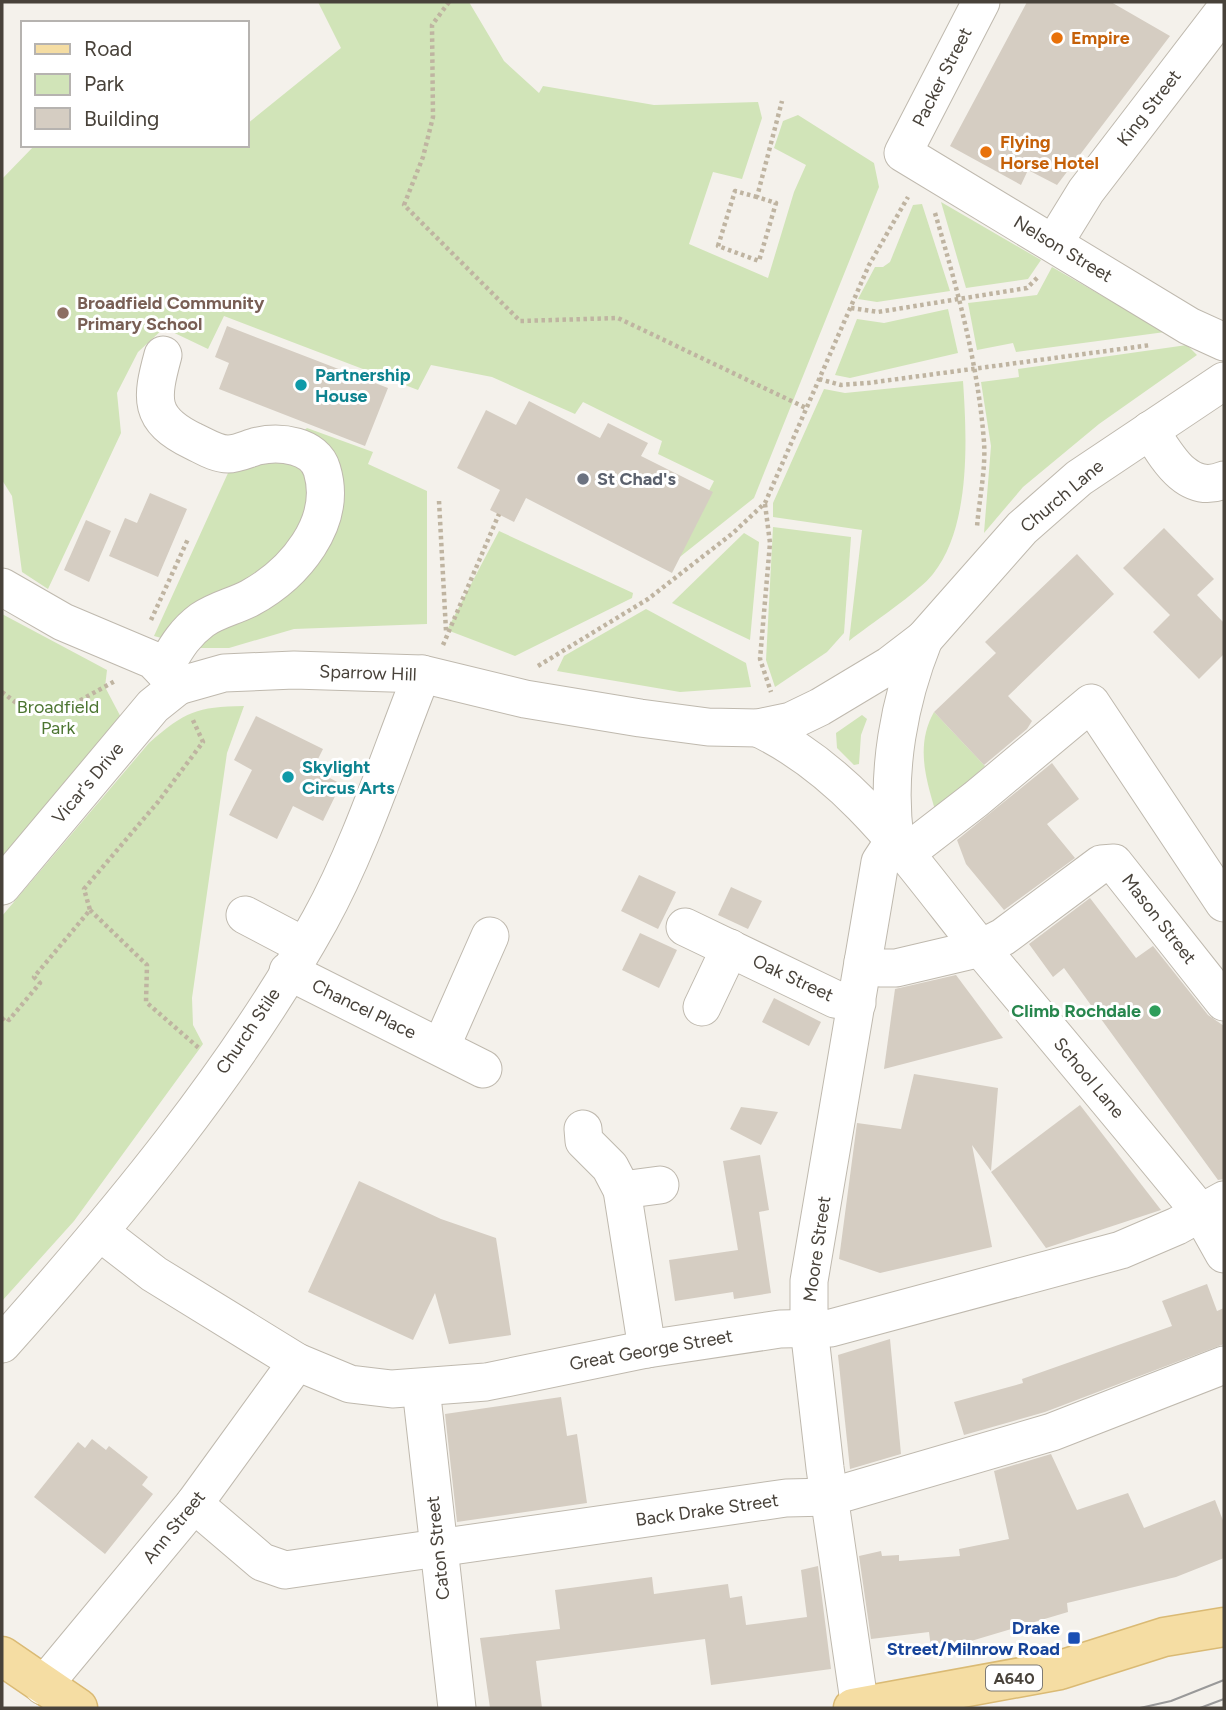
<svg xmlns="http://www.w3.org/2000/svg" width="1226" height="1710" viewBox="0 0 1226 1710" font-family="Figtree,sans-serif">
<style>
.green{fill:#d1e4b8}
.building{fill:#d5cdc2}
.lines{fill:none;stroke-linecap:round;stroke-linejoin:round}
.minor-casing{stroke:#bfb9ae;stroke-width:39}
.major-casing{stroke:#daba74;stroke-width:41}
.path{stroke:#bfb4a1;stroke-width:4.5;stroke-dasharray:3.5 3.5;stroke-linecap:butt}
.minor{stroke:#fff;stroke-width:37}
.major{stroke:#f5dda3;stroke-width:38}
.tram{stroke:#999;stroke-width:2}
.food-dot{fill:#e8710a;stroke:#fff;stroke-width:2.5}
.education-dot{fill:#8d6e63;stroke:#fff;stroke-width:2.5}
.culture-dot{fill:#0f9aa8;stroke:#fff;stroke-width:2.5}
.worship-dot{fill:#6b7280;stroke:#fff;stroke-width:2.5}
.leisure-dot{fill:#2e9e5b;stroke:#fff;stroke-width:2.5}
.transit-dot{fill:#1a4fb4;stroke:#fff;stroke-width:2.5}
.labels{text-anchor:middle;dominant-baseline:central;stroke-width:6;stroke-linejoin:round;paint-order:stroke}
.shield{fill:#fff;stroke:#7f7b75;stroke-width:2}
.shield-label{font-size:16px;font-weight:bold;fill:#48423a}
.food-label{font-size:18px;font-weight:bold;fill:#c56008;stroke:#fff;text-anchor:start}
.street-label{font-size:18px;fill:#48423a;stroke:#fff}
.education-label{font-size:18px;font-weight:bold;fill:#785e54;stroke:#fff;text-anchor:start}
.culture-label{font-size:18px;font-weight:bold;fill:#0d838f;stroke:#fff;text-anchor:start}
.worship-label{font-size:18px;font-weight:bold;fill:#5b616d;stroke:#fff;text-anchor:start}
.park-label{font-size:18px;fill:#4c7531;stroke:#fff}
.leisure-label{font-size:18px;font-weight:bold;fill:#27864d;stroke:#fff;text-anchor:end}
.transit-label{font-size:18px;font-weight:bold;fill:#164399;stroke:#fff;text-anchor:end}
</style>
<rect width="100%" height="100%" fill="#f4f1eb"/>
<!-- green -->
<g class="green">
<path d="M318,2H469L504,61L539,93L543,86L654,105L758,102L762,118L742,179L713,172L689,244L768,278L794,192L806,165L774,148L783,121L798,115L874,163L879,187L754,498L671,564L714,481L658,454L662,441L583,402L575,414L492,377L431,365L418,390L224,316L208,349L164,328L138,352L117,393L121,433L48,589L22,572L12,496L2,480V179L35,145H247V124L341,48Z"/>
<path d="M941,202L1041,260L1028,279L966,288Z"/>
<path d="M922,204L950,291L877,302L858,299L875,267H883L890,262L913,205Z"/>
<path d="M1052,267L1165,332L1016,352L1013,343L977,350L968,303L1037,295Z"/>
<path d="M948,309L958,353L850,378L835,375L857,319L884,323Z"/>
<path d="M1187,345L1197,355L1099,424L1023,487L984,533L991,446L981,382L1019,377L1018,369Z"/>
<path d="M963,381C967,439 971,526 933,574C919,592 869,625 849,641L862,530L773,517V503L824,389L845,393Z"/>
<path d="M307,428L373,452L368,464L427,491V624L294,629L229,648H200L208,627L322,523L303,431Z"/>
<path d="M286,452L310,481L301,535L265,571L203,610L177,616L169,640L154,636L233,462Z"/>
<path d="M773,527L851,537L844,633L827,652L775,687L766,660Z"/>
<path d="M499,531L633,593L632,598L515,656L447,630Z"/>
<path d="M744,533L759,542L750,640L672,603Z"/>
<path d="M646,609L746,663L751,687L680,692L557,671L564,656Z"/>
<path d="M2,614L107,670L105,687L125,725L2,865Z"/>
<path d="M244,706L227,753L192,998L193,1025L203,1044L74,1221L2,1301V916L149,743C186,711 196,707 244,706Z"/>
<path d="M934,712L985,766L935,810C925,776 916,744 934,712Z"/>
<path d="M862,715L867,719L861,735L859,764L854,765L837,748L836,733Z"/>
</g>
<!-- building -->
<g class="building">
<path d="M1027,2H1111L1170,36L1057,185L1028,170L1021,185L950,146Z"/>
<path d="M227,326L388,388L365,446L219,389L229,363L215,357Z"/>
<path d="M529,401L600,438L608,423L648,443L641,456L713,492L672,573L526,498L514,522L490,510L500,490L457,468L486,410L516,425Z"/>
<path d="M150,493L187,509L158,577L109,556L125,518L137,523Z"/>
<path d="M86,520L111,531L89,582L64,570Z"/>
<path d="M1164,528L1214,579L1197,595L1224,623V654L1199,679L1153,632L1170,615L1123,568Z"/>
<path d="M1077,554L1114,594L1008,696L1032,721L1027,729L984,765L934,712L996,653L985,642Z"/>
<path d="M256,716L323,749L313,769L341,784L323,821L293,806L277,839L229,815L252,770L234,760Z"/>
<path d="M1052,763L1079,799L1047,824L1075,858L1004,910L966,864L957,840Z"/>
<path d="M639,875L676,892L658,929L621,911Z"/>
<path d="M731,887L762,901L748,929L718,915Z"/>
<path d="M1090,898L1136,958L1153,946L1208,1015L1224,1026V1179L1218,1180L1064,968L1053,977L1029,944Z"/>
<path d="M640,933L677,950L659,988L622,970Z"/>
<path d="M956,975L1003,1038L884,1069L895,989Z"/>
<path d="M774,998L821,1022L809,1046L762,1022Z"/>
<path d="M914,1074L998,1088L991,1171L972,1145L992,1247L880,1273L839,1259L857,1123L901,1129Z"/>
<path d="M1080,1105L1161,1210L1046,1248L991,1172Z"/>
<path d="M741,1107L778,1112L761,1145L730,1129Z"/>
<path d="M760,1155L769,1210L759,1212L771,1293L734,1299L733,1292L675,1301L669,1260L738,1250L723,1161Z"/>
<path d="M359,1181L441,1219L496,1238L511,1335L449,1344L435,1293L413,1340L308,1292Z"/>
<path d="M1207,1284L1217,1311L1224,1308V1344L1045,1412L964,1435L954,1402L1023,1383L1022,1379L1172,1326L1162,1301Z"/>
<path d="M890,1339L901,1454L850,1469L838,1355Z"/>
<path d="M561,1397L567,1436L577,1434L587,1503L457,1522L445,1414Z"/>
<path d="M92,1439L106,1450L109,1446L148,1477L142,1485L153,1494L105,1554L34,1497L78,1442L85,1448Z"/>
<path d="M1051,1454L1077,1510L1128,1493L1144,1528L1215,1500L1224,1523V1558L1176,1577L1067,1603L1068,1612L971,1641L931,1648L929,1632L871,1639L859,1556L881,1551L882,1556L899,1555V1561L960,1556L959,1549L1009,1539L994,1471Z"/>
<path d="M818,1566L831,1669L711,1685L705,1639L536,1661L542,1708H490L480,1638L560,1629L555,1590L652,1577L654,1594L728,1584L730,1598L742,1596L746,1625L807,1617L801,1570Z"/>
</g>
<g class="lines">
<defs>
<g id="minor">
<path d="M981,2L903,153L1189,326L1224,342"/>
<path d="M1054,243L1086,191L1224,11"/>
<path d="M1150,430C1167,457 1187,495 1224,480"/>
<path d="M2,587L63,622L153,660L178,686L224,673L294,670L422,674L525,699L640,718L708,727L758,728L791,721L820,707L890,665L924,639C899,701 886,772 895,839"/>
<path d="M924,639L1022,528L1079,478L1224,381"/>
<path d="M163,670C175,650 183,634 202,620C216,610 235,606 250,598C294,574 338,523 322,470C315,445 280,441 258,446C249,448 238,454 228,454C216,454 204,446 193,441C148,419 151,399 163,355"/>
<path d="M758,728C856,775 916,869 983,951C1056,1038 1129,1125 1201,1213L1224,1254"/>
<path d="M906,853L976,799L1091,703L1224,903"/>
<path d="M2,886L153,706L178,686"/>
<path d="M245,915L304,946"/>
<path d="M685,927L835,999L857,1003"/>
<path d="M863,962L880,968H896L981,948L1003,937L1101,864L1114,863L1224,1002"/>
<path d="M288,971L483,1069"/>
<path d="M702,1007L730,948"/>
<path d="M441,1047L490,936"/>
<path d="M583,1129L584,1141L610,1167L622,1190L647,1349"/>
<path d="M622,1190L660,1185"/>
<path d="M101,1233L154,1274L297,1362L350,1384L392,1389L486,1382L647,1349L780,1329L831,1328L1121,1250L1177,1226L1224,1200"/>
<path d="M2,1344C118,1214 235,1073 320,920C361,846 390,754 422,674"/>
<path d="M421,1388L457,1708"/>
<path d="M194,1504L262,1562L285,1570L786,1498L830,1497L1052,1432L1224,1365"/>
<path d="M43,1686L194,1504L297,1362"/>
<path d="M860,1708L825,1468L809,1328V1281L880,862L895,839"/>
</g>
<g id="major">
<path d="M2,1656L78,1708"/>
<path d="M853,1708L1060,1670L1164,1637L1224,1627"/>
</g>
</defs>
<!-- minor casing -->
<use href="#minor" class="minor-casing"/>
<!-- major casing -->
<use href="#major" class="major-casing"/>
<!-- path -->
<g class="path">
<path d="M449,2L432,25L433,117L423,157L404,205L520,321L618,318L806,408"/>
<path d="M757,197L735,191L718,246L759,261L776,203L757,197L782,101"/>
<path d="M935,213C957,288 978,363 984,442C986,469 979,500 977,527"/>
<path d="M851,308L878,312L1027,288L1039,276"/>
<path d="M819,379L841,385L868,383L1151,345"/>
<path d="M439,501L446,631"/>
<path d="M765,504L770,543L760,659L771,692"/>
<path d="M151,620L188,539"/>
<path d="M443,645L499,514"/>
<path d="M538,666L648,599L733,533L765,503L869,265L908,197"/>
<path d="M2,692L19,705L70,706L115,681"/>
<path d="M90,910L147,965L146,1002L200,1049"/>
<path d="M2,1020L5,1017L9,1020L40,983L34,977L90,910L84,889L158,802L203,742L192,718"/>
</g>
<!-- minor -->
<use href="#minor" class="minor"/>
<!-- major -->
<use href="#major" class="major"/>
<!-- tram -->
<g class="tram">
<path d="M1140,1708L1171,1701L1224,1680"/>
<path d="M1200,1708L1224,1699"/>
</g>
</g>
<!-- markers -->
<g class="food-dot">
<circle cx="1057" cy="38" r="7"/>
<circle cx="986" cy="152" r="7"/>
</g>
<circle class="education-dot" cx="63" cy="313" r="7"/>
<g class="culture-dot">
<circle cx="301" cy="385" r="7"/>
<circle cx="288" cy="777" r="7"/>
</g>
<circle class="worship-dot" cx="583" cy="479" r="7"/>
<circle class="leisure-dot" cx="1155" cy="1011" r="7"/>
<rect class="transit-dot" x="1067" y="1631" width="14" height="14" rx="3.5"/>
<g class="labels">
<!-- shield labels -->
<rect class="shield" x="986" y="1665.5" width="56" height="25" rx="5"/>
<g class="shield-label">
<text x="1014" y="1678">A640</text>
</g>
<!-- food labels -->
<g class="food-label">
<text x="1071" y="38">Empire</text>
<text x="1000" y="142">Flying<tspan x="1000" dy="21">Horse Hotel</tspan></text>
</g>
<!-- street labels -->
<g class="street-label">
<text transform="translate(942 77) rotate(-63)">Packer Street</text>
<text transform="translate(1149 108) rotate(-52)">King Street</text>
<text transform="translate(1063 249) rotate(31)">Nelson Street</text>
<text transform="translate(1062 496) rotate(-40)">Church Lane</text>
<text transform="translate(368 673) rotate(2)">Sparrow Hill</text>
<text transform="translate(88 783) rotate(-50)">Vicar's Drive</text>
<text transform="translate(1159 919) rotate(52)">Mason Street</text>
<text transform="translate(793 978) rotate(25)">Oak Street</text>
<text transform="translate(364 1009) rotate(26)">Chancel Place</text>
<text transform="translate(248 1031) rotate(-56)">Church Stile</text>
<text transform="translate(1089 1078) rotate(50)">School Lane</text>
<text transform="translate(817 1249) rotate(-82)">Moore Street</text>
<text transform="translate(651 1350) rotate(-10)">Great George Street</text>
<text transform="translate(707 1510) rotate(-8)">Back Drake Street</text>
<text transform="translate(174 1527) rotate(-51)">Ann Street</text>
<text transform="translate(438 1548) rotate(-96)">Caton Street</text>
</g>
<!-- education labels -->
<g class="education-label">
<text x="77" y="303">Broadfield Community<tspan x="77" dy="21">Primary School</tspan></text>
</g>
<!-- culture labels -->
<g class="culture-label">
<text x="315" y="375">Partnership<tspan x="315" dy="21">House</tspan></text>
<text x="302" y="767">Skylight<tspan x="302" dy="21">Circus Arts</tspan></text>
</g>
<!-- worship labels -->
<g class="worship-label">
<text x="597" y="479">St Chad's</text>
</g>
<!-- park labels -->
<g class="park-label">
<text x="58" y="707">Broadfield<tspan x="58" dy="21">Park</tspan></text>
</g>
<!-- leisure labels -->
<g class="leisure-label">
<text x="1141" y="1011">Climb Rochdale</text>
</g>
<!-- transit labels -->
<g class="transit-label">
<text x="1060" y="1628">Drake<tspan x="1060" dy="21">Street/Milnrow Road</tspan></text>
</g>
</g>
<!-- border -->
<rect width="1226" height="1710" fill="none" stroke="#48423a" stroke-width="7"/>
<!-- legend -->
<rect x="21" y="21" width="228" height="126" fill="#ffffff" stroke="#b6b3b0" stroke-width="2"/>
<rect x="35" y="44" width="35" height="10" fill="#f5dda3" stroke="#b6b3b0" stroke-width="2"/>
<text x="84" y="56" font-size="21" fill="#48423a">Road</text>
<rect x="35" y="74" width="35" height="21" fill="#d1e4b8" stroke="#b6b3b0" stroke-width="2"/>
<text x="84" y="91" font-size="21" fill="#48423a">Park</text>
<rect x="35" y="108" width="35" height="21" fill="#d5cdc2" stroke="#b6b3b0" stroke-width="2"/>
<text x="84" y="126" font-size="21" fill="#48423a">Building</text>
</svg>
